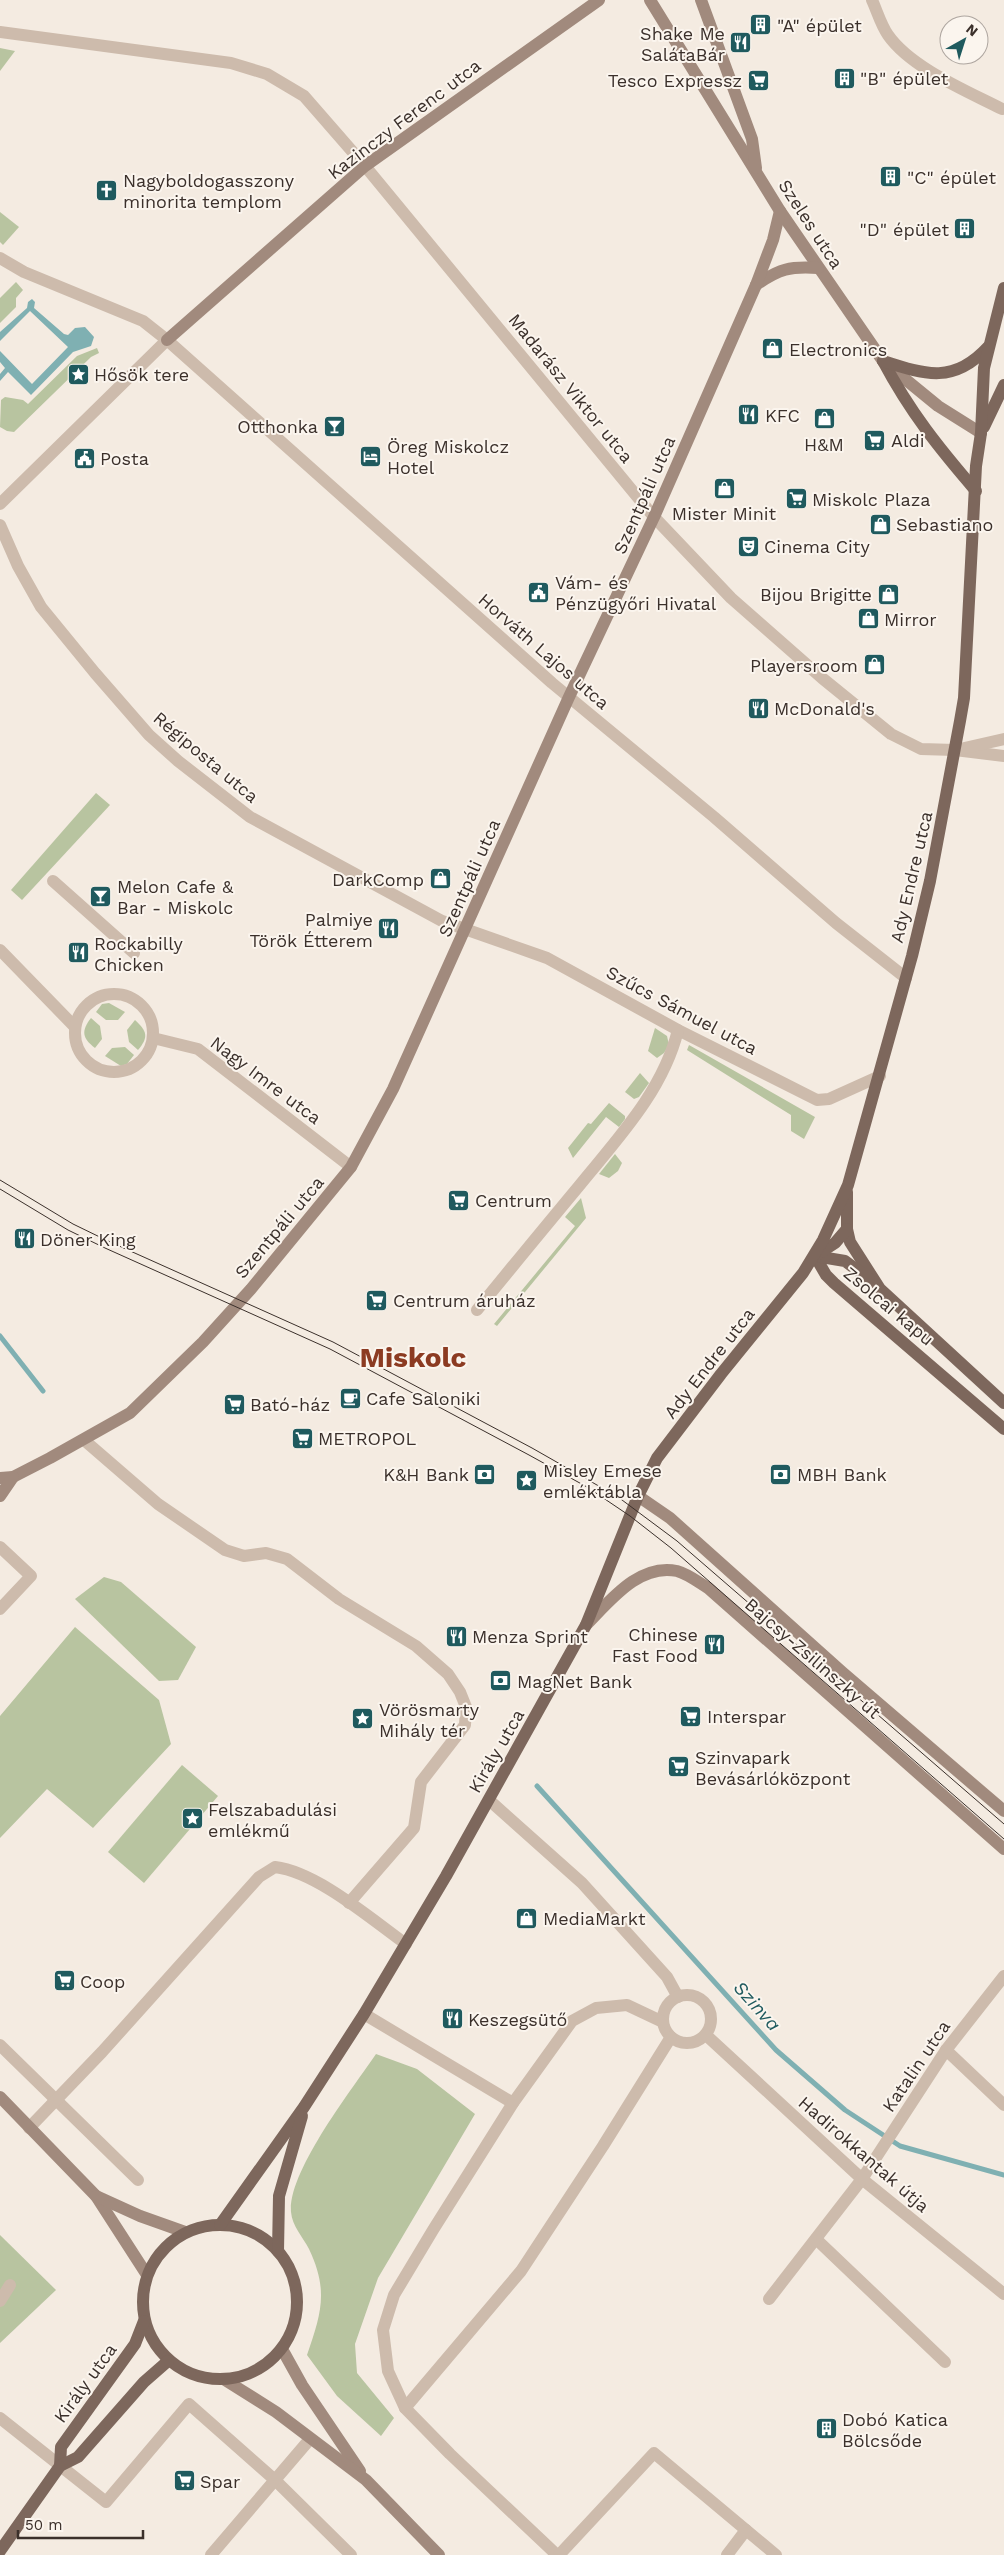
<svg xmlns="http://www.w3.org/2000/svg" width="1004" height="2555" viewBox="0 0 1004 2555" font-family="'Work Sans',sans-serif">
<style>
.green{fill:#b8c4a0}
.water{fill:#7fb0b2}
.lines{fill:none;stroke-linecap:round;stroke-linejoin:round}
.stream{stroke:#7fb0b2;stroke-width:5}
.street{stroke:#cdbbac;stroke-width:12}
.secondary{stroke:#a18a7d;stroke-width:12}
.primary{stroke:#7d675c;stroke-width:12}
.tram{stroke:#3b302b;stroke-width:1}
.labels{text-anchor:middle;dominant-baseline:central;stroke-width:4;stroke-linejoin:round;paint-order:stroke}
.poi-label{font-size:18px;fill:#3b302b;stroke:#fbf5ee;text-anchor:start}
.street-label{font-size:18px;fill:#3b302b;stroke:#fbf5ee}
.water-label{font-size:19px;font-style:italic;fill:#1f5a5e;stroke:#fbf5ee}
.town-label{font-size:28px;font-weight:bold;fill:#8c3b22;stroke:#fbf5ee}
</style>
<rect width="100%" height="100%" fill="#f4ebe1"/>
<!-- green -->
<g class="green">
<path d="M0,48L15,51L0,71Z"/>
<path d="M0,212L19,227L3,245L0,242Z"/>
<path d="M16,282L23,290L16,298V307L0,323V298Z"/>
<path d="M97,348L99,353L91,357L14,432L7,431L0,427L1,400L5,397L23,400L28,404L77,356Z"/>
<path d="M96,793L110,805L22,900L11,890Z"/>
<path d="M109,1003L125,1012L118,1020H106L96,1012L102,1004Z"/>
<path d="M91,1018L100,1026L102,1039L95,1048C82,1038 81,1031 91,1018Z"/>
<path d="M135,1020C147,1031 149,1037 138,1050L129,1042L127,1030Z"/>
<path d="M655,1028L667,1036L669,1045L664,1053L657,1058L648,1051Z"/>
<path d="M689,1045L815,1117L804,1139L791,1131V1115L687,1050Z"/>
<path d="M125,1047L134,1055L127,1064L121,1066L105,1056L112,1048Z"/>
<path d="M640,1073L649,1083L639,1097L634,1099L625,1092Z"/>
<path d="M609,1103L625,1116V1119L619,1127L606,1117L573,1158L568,1148L588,1123L591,1124Z"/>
<path d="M615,1154L622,1163L618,1171L609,1178L599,1174Z"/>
<path d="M581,1198L586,1218L497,1326L494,1324L575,1226L565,1217Z"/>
<path d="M104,1577L121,1582L196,1647L178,1680L159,1681L75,1599Z"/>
<path d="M75,1627L159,1700L171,1744L93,1828L47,1789L0,1838V1716Z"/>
<path d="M182,1765L218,1796L144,1883L108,1852Z"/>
<path d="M376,2054L417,2069L475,2114L378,2278L355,2344L357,2373L394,2418L381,2436L337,2396L307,2355C321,2314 329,2291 309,2249C303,2237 292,2226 291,2212C288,2171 353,2088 376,2054Z"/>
<path d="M0,2235L56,2290L0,2343Z"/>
</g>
<!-- water -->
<path class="water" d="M32,299L35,302L34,308L64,334L68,335L75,328L85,327L94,337L91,346L73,352L31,395L8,372L0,381V374L5,368L0,362V351L32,384L68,347L30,311L0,341V332L27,308L28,302Z"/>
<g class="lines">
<!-- stream -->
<g class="stream">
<path d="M0,1336L43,1391"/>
<path d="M537,1786L776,2050L845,2110L900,2146L1004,2175"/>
</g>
<!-- street -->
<g class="street">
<path d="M872,0C877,11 881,25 888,35C911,68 967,91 1002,109"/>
<path d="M0,32L231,63L267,74L304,96L365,166L654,517L731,598L822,678L891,734L921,749L955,750L1004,756"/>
<path d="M0,258L24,272L143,321L167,340L552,683L714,817L836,923L906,978"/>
<path d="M0,504L167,340"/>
<path d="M0,525L18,566L41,607L95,673L149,735L178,761L250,817L442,921L547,958L678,1030L817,1100L829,1099L880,1076"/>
<path d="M960,749L1004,739"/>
<path d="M53,881L134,953"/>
<path d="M0,950L75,1027"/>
<circle cx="114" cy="1033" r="39"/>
<path d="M153,1038L198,1049L351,1167"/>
<path d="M477,1310C511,1268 545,1227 579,1186C618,1138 663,1091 678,1030"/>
<path d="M84,1440L158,1504L225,1550L244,1556L266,1553L287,1559L339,1599L416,1646L448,1674L460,1692L466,1707L465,1725L421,1782L414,1828L349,1903"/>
<path d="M0,1547L31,1576L0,1609"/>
<path d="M489,1800L582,1883L667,1977L678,1997"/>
<circle cx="687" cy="2019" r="24"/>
<path d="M364,2014L513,2103"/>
<path d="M706,2035L862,2179L1004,2294"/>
<path d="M0,2045L138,2180"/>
<path d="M946,2050L1004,2105"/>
<path d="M29,2128L102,2052L259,1877L275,1867C317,1872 371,1919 406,1944"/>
<path d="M816,2239L945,2362"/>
<path d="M769,2299L862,2179L946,2050L1004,1976"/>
<path d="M0,2301L10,2285"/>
<path d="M405,2408L521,2271L603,2146L671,2037"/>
<path d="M0,2418L106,2502L189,2404L275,2480L351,2555"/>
<path d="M211,2555L310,2439"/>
<path d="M557,2555L450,2454L405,2408L388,2371L383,2330L394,2295L433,2230L513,2103L572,2021L596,2008L627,2005L663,2022"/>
<path d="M559,2555L654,2453L776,2555"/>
<path d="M727,2555L746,2530"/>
</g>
<!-- secondary -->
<g class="secondary">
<path d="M650,0L780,211L883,361L938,406L981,433"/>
<path d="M701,0L752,139L756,168"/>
<path d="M756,285C779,269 790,266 818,268"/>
<path d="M167,340L365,166L599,0"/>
<path d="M0,1478L13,1477L50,1458L130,1413L203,1342L251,1289L351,1167L393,1089L569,697L654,517L756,285L773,240L780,211"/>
<path d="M0,1496L13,1477"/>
<path d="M638,1496L670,1518L842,1672L1004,1811"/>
<path d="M586,1625C610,1601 639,1563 677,1571C688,1574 698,1582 708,1588L1004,1849"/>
<path d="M0,2097L96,2196L147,2275"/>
<path d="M96,2196L140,2216L185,2232"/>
<path d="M282,2349L302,2385L360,2471"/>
<path d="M225,2380L276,2412L366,2480L439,2555"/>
</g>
<!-- primary -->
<g class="primary">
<path d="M883,361C910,412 939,448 976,491"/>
<path d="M883,361C926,375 954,384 988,347"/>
<path d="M984,427L1004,385"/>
<path d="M847,1192V1229L850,1242L880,1289L1004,1403"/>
<path d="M815,1256L826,1275L834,1283L1004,1429"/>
<path d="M815,1256L845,1261L869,1279"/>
<path d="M815,1256L835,1243L847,1229"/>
<circle cx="220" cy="2302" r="77"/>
<path d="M220,2225L304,2107L364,2014L446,1876L586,1625L638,1496L657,1458L721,1374L803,1273L823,1240L848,1185L912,956L930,881L960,721L964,698L976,466L981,433L984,368L1004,288"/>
<path d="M278,2251L279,2196L302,2116"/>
<path d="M60,2466L61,2447L135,2344L144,2321"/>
<path d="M0,2551L60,2466L78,2457L144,2382L168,2361"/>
</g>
<!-- tram -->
<g class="tram">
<path d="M0,1180L73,1224L108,1241L333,1342L532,1448L618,1497L677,1541L1004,1824"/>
<path d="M0,1189L68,1230L105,1248L330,1349L529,1455L587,1487L630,1516L671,1548L1004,1839"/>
</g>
</g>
<!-- icons -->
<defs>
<symbol id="building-square" viewBox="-11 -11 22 22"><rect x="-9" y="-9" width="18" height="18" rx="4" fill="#1f5a5e" stroke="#fbf5ee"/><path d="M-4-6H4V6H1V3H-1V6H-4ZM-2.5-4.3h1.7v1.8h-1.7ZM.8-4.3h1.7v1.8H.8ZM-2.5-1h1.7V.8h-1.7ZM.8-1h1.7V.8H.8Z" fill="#fff"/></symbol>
<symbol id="restaurant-square" viewBox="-11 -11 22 22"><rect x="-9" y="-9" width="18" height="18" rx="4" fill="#1f5a5e" stroke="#fbf5ee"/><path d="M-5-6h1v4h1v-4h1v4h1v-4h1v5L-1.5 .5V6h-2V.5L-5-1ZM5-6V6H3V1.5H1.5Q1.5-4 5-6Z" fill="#fff"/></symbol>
<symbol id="supermarket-square" viewBox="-11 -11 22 22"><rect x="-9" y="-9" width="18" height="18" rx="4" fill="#1f5a5e" stroke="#fbf5ee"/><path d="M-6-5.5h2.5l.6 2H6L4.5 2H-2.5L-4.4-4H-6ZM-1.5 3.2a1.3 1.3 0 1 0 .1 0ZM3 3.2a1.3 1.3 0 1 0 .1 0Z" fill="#fff"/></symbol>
<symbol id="church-square" viewBox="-11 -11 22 22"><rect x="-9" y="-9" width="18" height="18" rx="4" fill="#1f5a5e" stroke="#fbf5ee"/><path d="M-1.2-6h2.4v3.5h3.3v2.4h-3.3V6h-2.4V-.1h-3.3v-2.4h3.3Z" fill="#fff"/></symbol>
<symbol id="shop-square" viewBox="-11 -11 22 22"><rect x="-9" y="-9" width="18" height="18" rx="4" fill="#1f5a5e" stroke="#fbf5ee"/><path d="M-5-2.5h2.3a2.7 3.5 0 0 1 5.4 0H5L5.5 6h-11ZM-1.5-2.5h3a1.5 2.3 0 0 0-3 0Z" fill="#fff"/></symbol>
<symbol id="sight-square" viewBox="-11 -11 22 22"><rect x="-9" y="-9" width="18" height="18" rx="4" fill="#1f5a5e" stroke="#fbf5ee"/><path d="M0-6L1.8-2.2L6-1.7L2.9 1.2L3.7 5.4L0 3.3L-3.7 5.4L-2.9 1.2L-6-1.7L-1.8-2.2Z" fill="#fff"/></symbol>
<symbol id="bar-square" viewBox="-11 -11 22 22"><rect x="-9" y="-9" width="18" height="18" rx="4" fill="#1f5a5e" stroke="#fbf5ee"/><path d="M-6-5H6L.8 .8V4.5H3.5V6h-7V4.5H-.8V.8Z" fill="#fff"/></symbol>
<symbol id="hotel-square" viewBox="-11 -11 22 22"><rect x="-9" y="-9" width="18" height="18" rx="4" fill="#1f5a5e" stroke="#fbf5ee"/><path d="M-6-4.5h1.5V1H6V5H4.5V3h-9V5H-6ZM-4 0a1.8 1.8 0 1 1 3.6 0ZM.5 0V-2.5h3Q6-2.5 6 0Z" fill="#fff"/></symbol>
<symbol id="civic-square" viewBox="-11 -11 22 22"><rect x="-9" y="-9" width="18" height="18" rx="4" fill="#1f5a5e" stroke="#fbf5ee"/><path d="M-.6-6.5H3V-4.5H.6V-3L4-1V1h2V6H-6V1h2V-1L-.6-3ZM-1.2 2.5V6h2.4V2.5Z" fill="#fff"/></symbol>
<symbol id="theatre-square" viewBox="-11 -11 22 22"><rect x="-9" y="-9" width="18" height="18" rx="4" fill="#1f5a5e" stroke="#fbf5ee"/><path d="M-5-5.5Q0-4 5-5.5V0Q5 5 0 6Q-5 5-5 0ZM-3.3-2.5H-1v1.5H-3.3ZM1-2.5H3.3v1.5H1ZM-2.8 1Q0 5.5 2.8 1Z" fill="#fff"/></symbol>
<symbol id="cafe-square" viewBox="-11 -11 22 22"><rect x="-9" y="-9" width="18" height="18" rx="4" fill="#1f5a5e" stroke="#fbf5ee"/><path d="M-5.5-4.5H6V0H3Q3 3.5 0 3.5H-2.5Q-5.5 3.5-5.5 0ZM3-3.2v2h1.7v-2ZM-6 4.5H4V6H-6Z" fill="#fff"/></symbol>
<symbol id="bank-square" viewBox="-11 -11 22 22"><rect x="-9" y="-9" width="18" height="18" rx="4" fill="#1f5a5e" stroke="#fbf5ee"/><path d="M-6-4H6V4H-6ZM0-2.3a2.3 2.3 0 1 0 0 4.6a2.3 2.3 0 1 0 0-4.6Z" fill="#fff"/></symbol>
</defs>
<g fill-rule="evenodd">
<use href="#building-square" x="748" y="12" width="25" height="25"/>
<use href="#restaurant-square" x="728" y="30" width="25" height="25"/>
<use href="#building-square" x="832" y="66" width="25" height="25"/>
<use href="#supermarket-square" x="746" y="68" width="25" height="25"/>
<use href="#building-square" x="878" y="164" width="25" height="25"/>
<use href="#church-square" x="94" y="178" width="25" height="25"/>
<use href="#building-square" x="952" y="216" width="25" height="25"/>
<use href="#shop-square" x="760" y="336" width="25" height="25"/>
<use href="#sight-square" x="66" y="362" width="25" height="25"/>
<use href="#restaurant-square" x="736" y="402" width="25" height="25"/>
<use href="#shop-square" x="812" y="406" width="25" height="25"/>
<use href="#bar-square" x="322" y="414" width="25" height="25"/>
<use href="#supermarket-square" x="862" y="428" width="25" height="25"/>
<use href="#hotel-square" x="358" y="444" width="25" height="25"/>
<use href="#civic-square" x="72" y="446" width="25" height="25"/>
<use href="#shop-square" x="712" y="476" width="25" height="25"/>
<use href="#supermarket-square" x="784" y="486" width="25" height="25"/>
<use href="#shop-square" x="868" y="512" width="25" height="25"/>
<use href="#theatre-square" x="736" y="534" width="25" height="25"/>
<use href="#civic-square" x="526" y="580" width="25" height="25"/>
<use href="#shop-square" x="876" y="582" width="25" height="25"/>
<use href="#shop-square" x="856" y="606" width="25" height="25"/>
<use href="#shop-square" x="862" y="652" width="25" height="25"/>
<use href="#restaurant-square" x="746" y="696" width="25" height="25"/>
<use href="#shop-square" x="428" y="866" width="25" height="25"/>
<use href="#bar-square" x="88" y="884" width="25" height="25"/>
<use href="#restaurant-square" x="376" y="916" width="25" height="25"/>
<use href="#restaurant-square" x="66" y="940" width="25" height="25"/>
<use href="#supermarket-square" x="446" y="1188" width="25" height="25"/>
<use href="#restaurant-square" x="12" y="1226" width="25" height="25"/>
<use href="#supermarket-square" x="364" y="1288" width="25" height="25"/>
<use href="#cafe-square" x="338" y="1386" width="25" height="25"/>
<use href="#supermarket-square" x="222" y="1392" width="25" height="25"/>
<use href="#supermarket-square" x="290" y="1426" width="25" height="25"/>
<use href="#bank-square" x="472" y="1462" width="25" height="25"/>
<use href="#bank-square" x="768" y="1462" width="25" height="25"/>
<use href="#sight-square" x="514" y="1468" width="25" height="25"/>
<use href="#restaurant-square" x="444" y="1624" width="25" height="25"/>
<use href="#restaurant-square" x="702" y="1632" width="25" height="25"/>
<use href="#bank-square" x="488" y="1668" width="25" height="25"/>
<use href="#supermarket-square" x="678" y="1704" width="25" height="25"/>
<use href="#sight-square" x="350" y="1706" width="25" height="25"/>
<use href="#supermarket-square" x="666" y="1754" width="25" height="25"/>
<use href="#sight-square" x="180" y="1806" width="25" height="25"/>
<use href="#shop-square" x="514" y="1906" width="25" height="25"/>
<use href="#supermarket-square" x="52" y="1968" width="25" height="25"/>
<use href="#restaurant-square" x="440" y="2006" width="25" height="25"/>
<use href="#building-square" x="814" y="2416" width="25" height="25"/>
<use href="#supermarket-square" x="172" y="2468" width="25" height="25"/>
</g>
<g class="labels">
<!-- poi labels -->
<g class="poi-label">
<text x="777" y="25">"A" épület</text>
<text x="725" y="33" text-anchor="end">Shake Me<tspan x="725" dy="21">SalátaBár</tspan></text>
<text x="860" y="78">"B" épület</text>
<text x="742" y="80" text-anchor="end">Tesco Expressz</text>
<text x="907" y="177">"C" épület</text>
<text x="123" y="180">Nagyboldogasszony<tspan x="123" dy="21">minorita templom</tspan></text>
<text x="949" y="229" text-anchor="end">"D" épület</text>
<text x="789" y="349">Electronics</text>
<text x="94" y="374">Hősök tere</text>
<text x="765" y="415">KFC</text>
<text x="318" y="426" text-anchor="end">Otthonka</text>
<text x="891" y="440">Aldi</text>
<text x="824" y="444" text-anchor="middle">H&amp;M</text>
<text x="387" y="446">Öreg Miskolcz<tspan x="387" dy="21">Hotel</tspan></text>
<text x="100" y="458">Posta</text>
<text x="812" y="499">Miskolc Plaza</text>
<text x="724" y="513" text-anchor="middle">Mister Minit</text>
<text x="896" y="524">Sebastiano</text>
<text x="764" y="546">Cinema City</text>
<text x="555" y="582">Vám- és<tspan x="555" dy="21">Pénzügyőri Hivatal</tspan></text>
<text x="872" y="594" text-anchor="end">Bijou Brigitte</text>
<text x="884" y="619">Mirror</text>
<text x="858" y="665" text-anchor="end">Playersroom</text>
<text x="774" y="708">McDonald's</text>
<text x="424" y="879" text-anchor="end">DarkComp</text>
<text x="117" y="886">Melon Cafe &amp;<tspan x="117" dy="21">Bar - Miskolc</tspan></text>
<text x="373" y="919" text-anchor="end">Palmiye<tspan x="373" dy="21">Török Étterem</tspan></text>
<text x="94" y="943">Rockabilly<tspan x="94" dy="21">Chicken</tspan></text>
<text x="475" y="1200">Centrum</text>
<text x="40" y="1239">Döner King</text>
<text x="393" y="1300">Centrum áruház</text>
<text x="366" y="1398">Cafe Saloniki</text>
<text x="250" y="1404">Bató-ház</text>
<text x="318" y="1438">METROPOL</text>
<text x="543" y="1470">Misley Emese<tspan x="543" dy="21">emléktábla</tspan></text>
<text x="469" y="1474" text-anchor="end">K&amp;H Bank</text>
<text x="797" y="1474">MBH Bank</text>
<text x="698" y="1634" text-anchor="end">Chinese<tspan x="698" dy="21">Fast Food</tspan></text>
<text x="472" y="1636">Menza Sprint</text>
<text x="517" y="1681">MagNet Bank</text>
<text x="379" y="1709">Vörösmarty<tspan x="379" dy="21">Mihály tér</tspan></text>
<text x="707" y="1716">Interspar</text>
<text x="695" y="1757">Szinvapark<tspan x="695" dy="21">Bevásárlóközpont</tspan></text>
<text x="208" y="1809">Felszabadulási<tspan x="208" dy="21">emlékmű</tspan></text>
<text x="543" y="1918">MediaMarkt</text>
<text x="80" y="1981">Coop</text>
<text x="468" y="2019">Keszegsütő</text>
<text x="842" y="2419">Dobó Katica<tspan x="842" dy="21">Bölcsőde</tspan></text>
<text x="200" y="2481">Spar</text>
</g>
<!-- street labels -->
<g class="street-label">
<text transform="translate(404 119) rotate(-37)">Kazinczy Ferenc utca</text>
<text transform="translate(811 224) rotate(57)">Szeles utca</text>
<text transform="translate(571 388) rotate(51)">Madarász Viktor utca</text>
<text transform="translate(644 495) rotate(-66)">Szentpáli utca</text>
<text transform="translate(544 651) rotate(41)">Horváth Lajos utca</text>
<text transform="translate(206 757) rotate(40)">Régiposta utca</text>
<text transform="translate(911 877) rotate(-77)">Ady Endre utca</text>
<text transform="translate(469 878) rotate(-66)">Szentpáli utca</text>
<text transform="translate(682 1010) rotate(28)">Szűcs Sámuel utca</text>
<text transform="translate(266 1080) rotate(37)">Nagy Imre utca</text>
<text transform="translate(279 1227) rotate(-50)">Szentpáli utca</text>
<text transform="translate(889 1306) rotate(40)">Zsolcai kapu</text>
<text transform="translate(709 1363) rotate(-52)">Ady Endre utca</text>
<text transform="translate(813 1658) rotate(41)">Bajcsy-Zsilinszky út</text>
<text transform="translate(496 1751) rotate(-60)">Király utca</text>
<text transform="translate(916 2066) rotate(-56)">Katalin utca</text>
<text transform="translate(864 2154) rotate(41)">Hadirokkantak útja</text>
<text transform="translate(85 2383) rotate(-54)">Király utca</text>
</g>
<!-- water labels -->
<g class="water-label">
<text transform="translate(757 2006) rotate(48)">Szinva</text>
</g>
<!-- town labels -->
<g class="town-label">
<text x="413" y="1357">Miskolc</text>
</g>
</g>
<!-- north arrow -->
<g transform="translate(964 40) rotate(39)"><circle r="24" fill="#fbf5ee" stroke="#aea6a0"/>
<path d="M0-4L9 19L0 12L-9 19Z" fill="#1f5a5e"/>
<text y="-8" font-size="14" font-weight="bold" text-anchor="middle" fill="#3b302b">N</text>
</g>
<!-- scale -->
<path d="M18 2530v8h125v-8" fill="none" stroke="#3b302b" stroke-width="2.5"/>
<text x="25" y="2530" font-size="15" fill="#3b302b" stroke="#fbf5ee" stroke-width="4" paint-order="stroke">50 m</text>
</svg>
